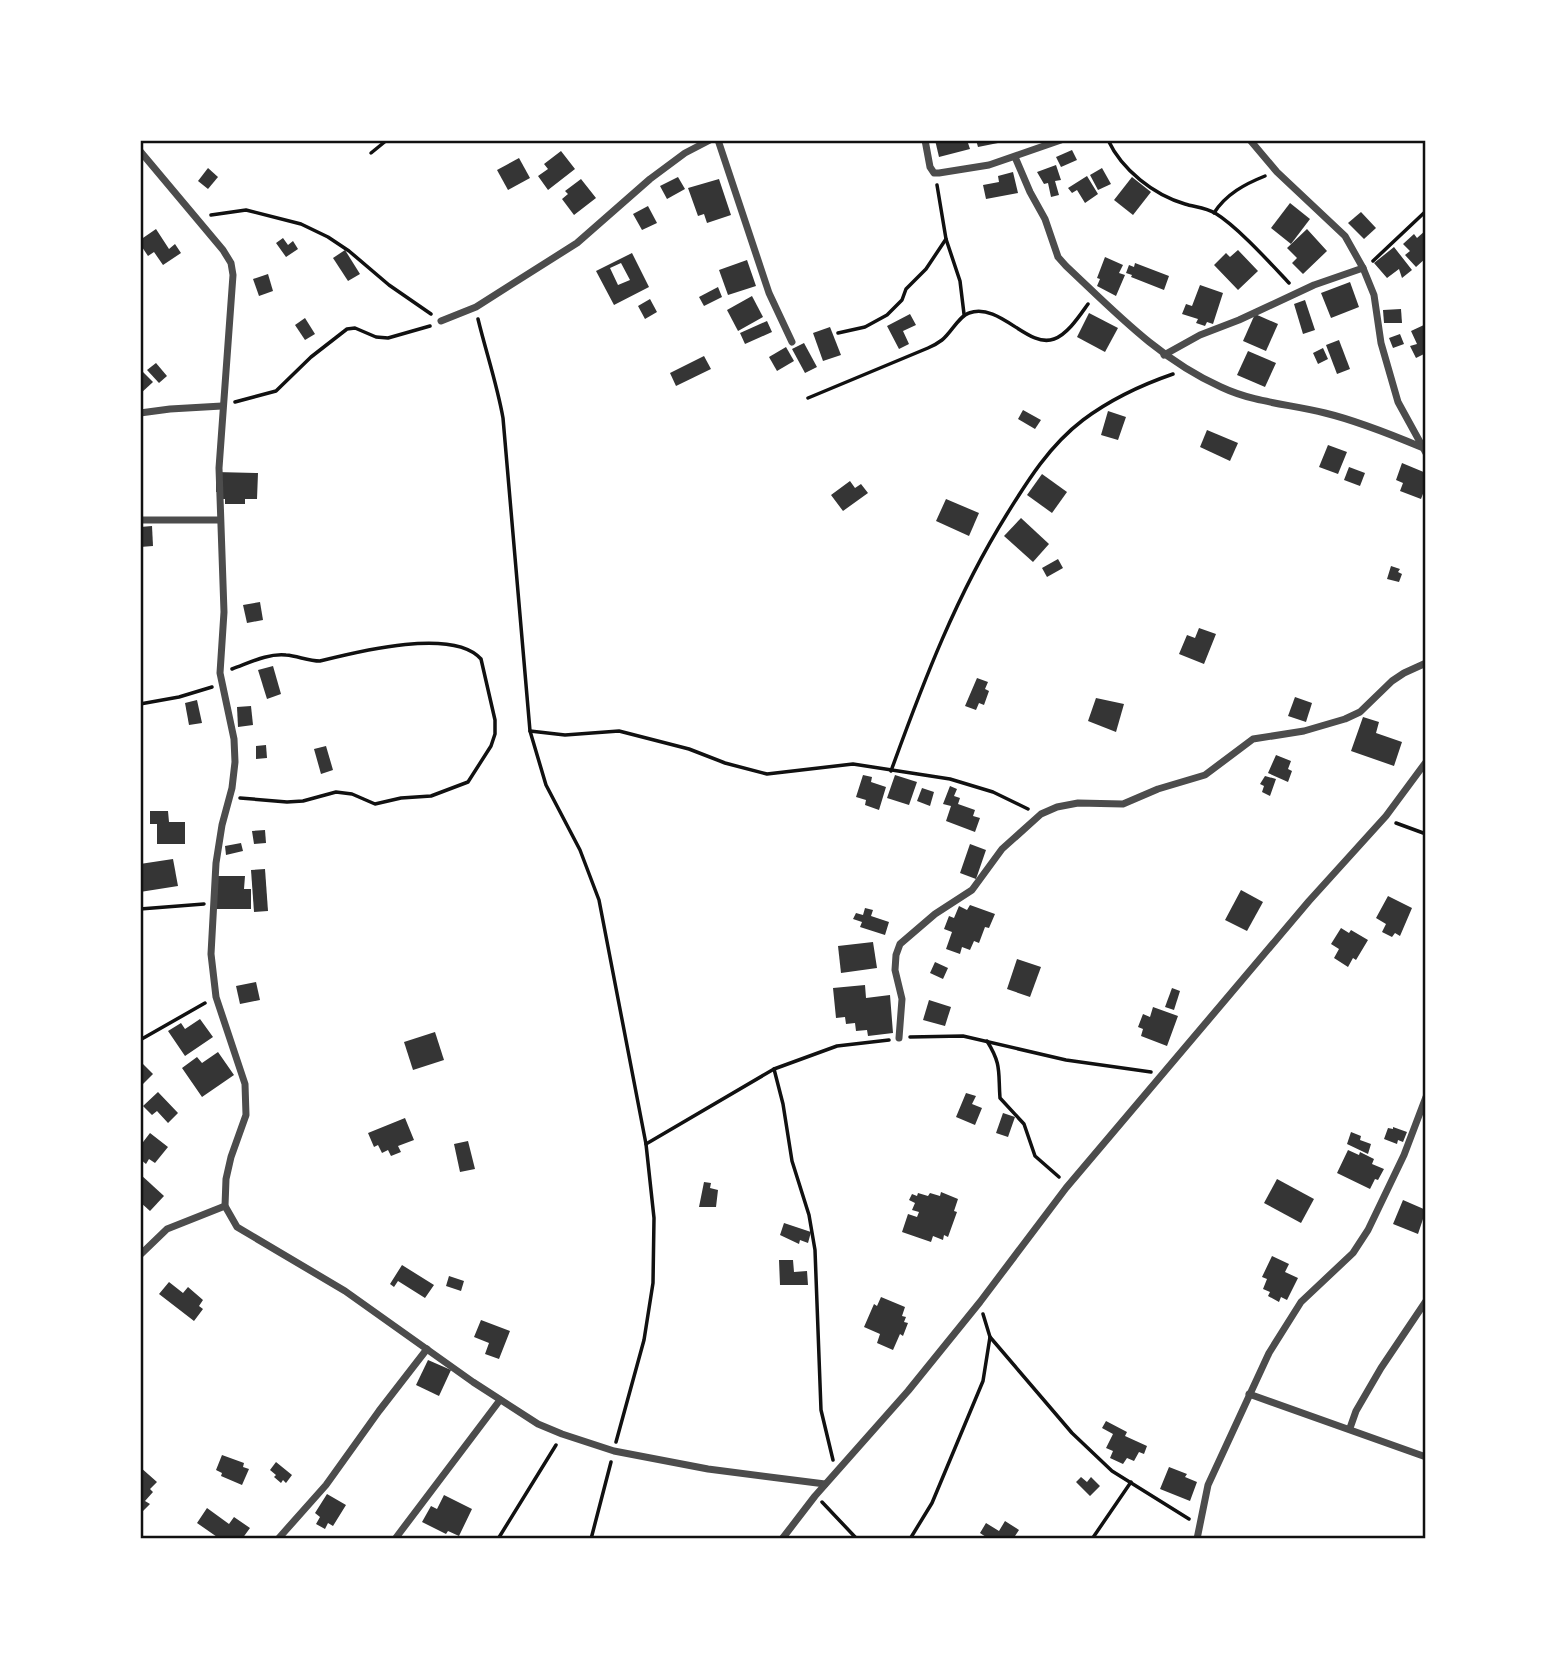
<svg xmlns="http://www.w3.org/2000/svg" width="1566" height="1679" viewBox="0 0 1566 1679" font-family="Mulish,sans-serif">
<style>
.building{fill:#353535;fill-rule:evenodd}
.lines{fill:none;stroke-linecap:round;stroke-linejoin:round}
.path{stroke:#111;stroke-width:3.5}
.minor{stroke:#4c4c4c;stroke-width:7}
.neatline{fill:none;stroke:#111;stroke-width:2.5}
</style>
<rect width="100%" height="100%" fill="#fff"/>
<!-- building -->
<g class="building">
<path d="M935,140H967L970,149L939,157Z"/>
<path d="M976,140H1008V141L978,147Z"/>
<path d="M1072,150L1077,160L1061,167L1056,157Z"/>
<path d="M561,151L575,169L548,190L538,176L548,169L544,164Z"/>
<path d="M519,158L530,178L508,190L497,170Z"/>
<path d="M1056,165L1061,180L1055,181L1059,195L1051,197L1048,183L1044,184L1037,172Z"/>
<path d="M208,168L218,177L208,189L198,181Z"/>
<path d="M1102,168L1111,184L1098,190L1090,175Z"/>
<path d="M1013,172L1018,193L986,199L983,185L999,182L998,176Z"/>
<path d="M1087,176L1098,194L1085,203L1077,190L1072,193L1068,188Z"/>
<path d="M678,177L685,189L667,199L660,186Z"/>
<path d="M1132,177L1151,192L1133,215L1114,200Z"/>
<path d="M581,179L596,198L574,215L562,199L568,194L565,191Z"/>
<path d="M719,179L731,215L707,223L704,214L698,216L688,188Z"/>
<path d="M1290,203L1310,219L1291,244L1271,228Z"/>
<path d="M648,206L657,223L642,230L633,214Z"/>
<path d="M1361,212L1376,228L1364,239L1348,223Z"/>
<path d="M156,229L169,249L175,244L181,253L163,265L154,252L148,256L140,244V240Z"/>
<path d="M1307,229L1327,251L1303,274L1292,263L1297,258L1287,248Z"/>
<path d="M1426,230V258L1416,267L1405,255L1410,251L1403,244L1414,234L1417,238Z"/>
<path d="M283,238L288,245L293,241L298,249L286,257L276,243Z"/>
<path d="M1394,247L1412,270L1402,278L1399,269L1387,278L1374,263Z"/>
<path d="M345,250L360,274L348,281L333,258Z"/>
<path d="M1238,250L1258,271L1238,290L1214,265L1226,253L1230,257Z"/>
<path d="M632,253L649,287L614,305L596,271ZM621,263L630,280L618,285L610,268Z"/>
<path d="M1105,257L1123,265L1119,273L1125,275L1116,296L1097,286L1100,279L1097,278Z"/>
<path d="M747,260L756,286L728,295L719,270Z"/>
<path d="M1135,263L1169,276L1164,290L1131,277L1132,275L1126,273L1129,265L1134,267Z"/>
<path d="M268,274L273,291L259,296L253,279Z"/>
<path d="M1350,282L1359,307L1331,318L1321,293Z"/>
<path d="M1200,285L1223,293L1213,324L1207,322L1205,326L1196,323L1198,319L1182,314L1186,304L1192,306Z"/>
<path d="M718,287L722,297L704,306L699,297Z"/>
<path d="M752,296L763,317L738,331L727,310Z"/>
<path d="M650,299L657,312L645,319L638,306Z"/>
<path d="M1305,300L1315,330L1303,334L1294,304Z"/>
<path d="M1401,309L1402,323H1384L1383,310Z"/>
<path d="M1089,313L1118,328L1105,352L1077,337Z"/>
<path d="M910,314L916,325L903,331L909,344L899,349L887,326Z"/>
<path d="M1255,314L1278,324L1266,351L1243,341Z"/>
<path d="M305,318L315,334L305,340L295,325Z"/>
<path d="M767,321L772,332L745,344L740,333Z"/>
<path d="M1426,324V353L1416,358L1410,346L1417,344L1411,331Z"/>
<path d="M830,327L841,355L823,361L813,333Z"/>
<path d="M1400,334L1404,344L1393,348L1389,338Z"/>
<path d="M1339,340L1350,369L1337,374L1326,345Z"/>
<path d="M804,343L817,367L805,373L792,349Z"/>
<path d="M786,347L794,361L777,371L769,357Z"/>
<path d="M1323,348L1328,359L1318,364L1313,353Z"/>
<path d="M1248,351L1276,363L1265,387L1237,375Z"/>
<path d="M704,356L711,369L676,386L670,373Z"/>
<path d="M156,363L167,376L159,383L147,370Z"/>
<path d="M140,369L153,382L140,394Z"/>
<path d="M1023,410L1041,420L1035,429L1018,419Z"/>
<path d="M1108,411L1126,417L1118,440L1101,435Z"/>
<path d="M1207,430L1238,443L1230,461L1200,447Z"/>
<path d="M1328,445L1347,452L1338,474L1319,467Z"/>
<path d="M1402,463L1426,473V486L1421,499L1400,491L1403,483L1396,480Z"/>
<path d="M1349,467L1365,473L1360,486L1344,480Z"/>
<path d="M216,472L258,473L257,499H245V504H225V499H221L222,492H216Z"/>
<path d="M1042,474L1067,492L1052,513L1027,495Z"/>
<path d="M850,481L855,488L861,484L868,493L843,511L831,495Z"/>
<path d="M946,499L979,513L969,536L936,521Z"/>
<path d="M1021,518L1049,544L1033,562L1004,536Z"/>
<path d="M152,526L153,546L140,547V527Z"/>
<path d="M1058,559L1063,568L1047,577L1042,568Z"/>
<path d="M1391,566L1400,569L1398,572L1402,574L1399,582L1387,579Z"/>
<path d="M260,602L263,620L247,623L243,605Z"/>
<path d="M1199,628L1216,634L1204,664L1179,654L1187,635L1195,638Z"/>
<path d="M273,666L281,694L267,699L258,670Z"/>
<path d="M977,678L988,682L985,689L989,691L984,705L979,703L976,710L965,706Z"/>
<path d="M1295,697L1312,703L1306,722L1288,716Z"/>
<path d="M1096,698L1124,704L1116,732L1088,721Z"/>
<path d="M197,700L202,723L189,725L185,703Z"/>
<path d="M251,706L253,725L238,727L237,707Z"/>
<path d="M1363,717L1379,722L1376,733L1402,742L1394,766L1351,751Z"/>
<path d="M266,745L267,758L256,759V746Z"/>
<path d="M326,746L333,770L321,774L314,749Z"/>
<path d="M1276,755L1291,761L1288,769L1292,771L1288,782L1268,773Z"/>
<path d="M863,775L872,777L871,782L886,787L879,810L865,805L866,800L856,797Z"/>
<path d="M895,775L917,782L909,805L887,798Z"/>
<path d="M1265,776L1276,779L1270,796L1262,792L1264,786L1260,784Z"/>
<path d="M950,786L957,789L954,796L960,798L958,804L975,810L973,816L980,818L975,832L946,821L951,806L943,804Z"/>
<path d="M922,788L934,792L930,806L917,801Z"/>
<path d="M150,811H168L169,822H185V844H157V824H150Z"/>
<path d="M265,830L266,843L254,844L252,831Z"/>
<path d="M241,843L243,851L226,855L225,846Z"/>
<path d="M970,844L986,850L976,879L960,873Z"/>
<path d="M173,859L178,886L140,892V864Z"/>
<path d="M265,869L268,911L254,912L251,870Z"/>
<path d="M217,876H245L244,889H251V909H217Z"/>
<path d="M1241,890L1263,902L1247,931L1225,920Z"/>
<path d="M1388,896L1412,908L1400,936L1395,933L1392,937L1382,932L1386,924L1376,918Z"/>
<path d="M970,905L995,914L989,928L985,927L979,943L974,941L970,950L962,947L960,954L946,949L952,932L944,929L949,916L954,918L959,906L967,910Z"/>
<path d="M865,908L873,910L871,916L889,922L885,935L860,927L862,922L853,919L856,913L863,915Z"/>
<path d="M1341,928L1349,933L1351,930L1368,940L1356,960L1353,958L1348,967L1334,958L1339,949L1331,944Z"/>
<path d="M873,942L877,968L841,973L838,946Z"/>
<path d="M1017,959L1041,967L1030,997L1007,989Z"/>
<path d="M935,962L948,968L943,979L930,973Z"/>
<path d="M256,982L260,1000L240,1004L236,986Z"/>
<path d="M865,985L866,998L890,995L893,1033L868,1036L867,1030L856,1031L855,1023L846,1024L845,1017L836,1018L833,988Z"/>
<path d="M1172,988L1180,991L1174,1010L1165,1007Z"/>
<path d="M929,1000L951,1007L945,1026L923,1020Z"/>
<path d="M1153,1007L1178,1016L1167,1046L1141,1036L1143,1029L1138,1027L1143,1014L1150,1017Z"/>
<path d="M200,1019L213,1037L185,1056L168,1031L181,1023L185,1029Z"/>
<path d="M435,1032L444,1060L413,1070L404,1042Z"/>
<path d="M218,1052L234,1075L202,1097L182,1068L197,1057L202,1063Z"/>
<path d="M140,1061L153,1074L140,1087Z"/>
<path d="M158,1092L178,1113L168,1123L157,1111L152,1115L143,1106Z"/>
<path d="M966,1093L976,1096L972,1104L982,1108L975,1125L956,1117Z"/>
<path d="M1003,1113L1015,1117L1008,1137L996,1133Z"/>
<path d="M405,1118L414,1140L398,1146L401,1152L391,1156L388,1150L382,1153L378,1145L374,1147L368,1133Z"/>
<path d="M1393,1127L1407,1132L1403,1142L1398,1140L1397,1144L1384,1139L1388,1128L1393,1129Z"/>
<path d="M1351,1132L1361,1136L1360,1140L1371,1144L1368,1154L1347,1144Z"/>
<path d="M150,1133L168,1147L155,1163L149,1159L146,1164L140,1159V1146Z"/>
<path d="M468,1141L475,1169L460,1172L454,1144Z"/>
<path d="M1348,1150L1359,1155L1360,1152L1374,1159L1372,1164L1384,1169L1378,1180L1375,1179L1370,1189L1337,1173Z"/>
<path d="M140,1174L164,1196L150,1211L140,1202Z"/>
<path d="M1277,1179L1314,1199L1301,1223L1264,1203Z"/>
<path d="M704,1182L711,1183L710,1188L718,1190L716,1207H699Z"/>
<path d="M941,1192L958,1199L954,1211L957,1212L948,1237L944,1235L943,1240L933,1236L931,1242L902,1232L908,1214L917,1217L919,1212L912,1210L915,1203L909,1200L912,1194L917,1196L918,1193L928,1196L930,1193L940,1196Z"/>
<path d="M1403,1200L1426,1210L1418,1234L1393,1224Z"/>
<path d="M784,1223L811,1232L808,1243L800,1240L799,1244L780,1235Z"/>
<path d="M1272,1256L1289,1264L1285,1272L1298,1278L1287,1300L1281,1297L1279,1302L1268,1296L1270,1292L1263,1289L1267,1279L1262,1277Z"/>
<path d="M779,1260H793L794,1272L807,1271L808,1285H780Z"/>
<path d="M402,1265L434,1285L425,1298L398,1281L394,1287L390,1284Z"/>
<path d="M449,1276L464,1281L461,1291L446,1286Z"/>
<path d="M169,1282L183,1293L188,1287L203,1300L199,1306L203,1309L194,1321L159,1294Z"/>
<path d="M881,1297L905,1307L902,1316L906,1317L904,1322L908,1323L903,1336L900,1334L893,1350L877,1343L880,1334L864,1327L874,1304L877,1306Z"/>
<path d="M481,1320L510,1331L499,1359L485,1354L489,1343L474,1337Z"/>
<path d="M428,1360L451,1370L439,1396L416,1385Z"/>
<path d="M1106,1421L1127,1432L1125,1436L1147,1446L1144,1454L1139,1452L1134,1461L1127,1458L1123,1464L1110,1458L1113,1451L1106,1448L1113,1434L1102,1428Z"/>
<path d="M222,1455L244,1463L243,1467L249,1469L242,1485L221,1476L222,1473L216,1470Z"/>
<path d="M276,1462L292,1475L286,1483L283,1480L281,1483L274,1477L276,1475L270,1470Z"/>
<path d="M140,1467L157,1482L150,1489L153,1492L145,1501L150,1504L140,1514Z"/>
<path d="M1169,1467L1187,1474L1185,1477L1197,1482L1190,1501L1160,1489Z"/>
<path d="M1081,1477L1087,1482L1091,1477L1100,1486L1090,1496L1076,1482Z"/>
<path d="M327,1494L346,1505L333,1526L328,1523L325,1529L316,1524L320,1517L315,1513Z"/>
<path d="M444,1495L472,1509L459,1536L448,1531L446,1534L422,1522L431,1506L437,1509Z"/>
<path d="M207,1508L229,1524L234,1517L250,1528L242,1539H220L197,1523Z"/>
<path d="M1005,1521L1019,1530L1013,1539H989L980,1533L986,1523L999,1531Z"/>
</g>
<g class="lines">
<!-- path -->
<g class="path">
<path d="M1108,140C1122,170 1154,195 1185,204C1195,207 1206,208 1215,213C1238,227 1271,264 1289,283"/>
<path d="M371,153L387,140"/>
<path d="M937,185L946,239L960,281L964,314"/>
<path d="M1214,213C1226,194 1245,184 1265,176"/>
<path d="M211,215L246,210L301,224L328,237L349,251L389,285L431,314"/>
<path d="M1373,261L1426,211"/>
<path d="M478,319C486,352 497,384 503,418L530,731L546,785L580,850L599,900L646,1144L654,1218L653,1283L644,1340L616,1442"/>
<path d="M838,333L865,327L887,315L902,300L906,289L926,269L946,239"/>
<path d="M808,398L928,348C933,346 938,343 942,340C951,333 959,316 969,313C1000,302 1028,349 1054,339C1068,334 1080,315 1088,304"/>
<path d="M235,402L276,391L311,357L347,329L355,328L376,337L388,338L430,326"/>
<path d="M232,669C249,663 268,653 286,655C298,656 308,661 320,661C356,652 453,627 481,659L495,720V734L491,746L468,782L431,796L401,798L375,804L352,794L336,792L303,801L287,802L240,798"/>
<path d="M140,704L179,697L212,687"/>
<path d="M530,731L565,735L619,731L689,749L725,763L767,774L853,764L950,779L993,792L1028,809"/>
<path d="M891,771C924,680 956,596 1007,514C1028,480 1050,445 1083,420C1111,399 1141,385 1173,374"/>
<path d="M1396,823L1426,834"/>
<path d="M140,909L204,904"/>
<path d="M910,1037L963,1036L1066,1060L1151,1072"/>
<path d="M140,1040L205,1003"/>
<path d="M987,1041C1002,1065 998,1072 1000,1098L1024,1124L1035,1156L1059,1177"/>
<path d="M774,1069L783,1104L792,1161L809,1215L815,1250L821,1410L833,1460"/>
<path d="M646,1144L774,1069L837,1046L889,1040"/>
<path d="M990,1337L1072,1433L1112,1471L1189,1519"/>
<path d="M822,1502L857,1539"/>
<path d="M498,1539L556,1445"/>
<path d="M591,1539L611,1462"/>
<path d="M910,1539L932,1503L983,1381L990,1337L983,1314"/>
<path d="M1092,1539L1131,1482"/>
</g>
<!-- minor -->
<g class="minor">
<path d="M718,140L769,293L792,342"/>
<path d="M925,140L930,167L934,173H939L989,165L1061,140"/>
<path d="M1250,140L1277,172L1345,236L1363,268L1374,295L1381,343L1398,402L1426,453"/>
<path d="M140,151L223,250L231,263L233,275L219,468L224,612L220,673L234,739L235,762L232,788L222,825L216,863L211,954L216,997L245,1084L246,1115L231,1157L226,1179L225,1206L237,1227L345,1291L473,1382L538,1424L562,1434L614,1451L708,1469L825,1484"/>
<path d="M1015,157L1030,192L1045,219L1058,257L1066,266C1114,311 1160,360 1221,387C1255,403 1290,404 1325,413C1358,421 1390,434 1421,447"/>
<path d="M441,321L476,307L577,243L650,179L685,153L710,140"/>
<path d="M1164,355L1200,335L1239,320L1314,285L1363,268"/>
<path d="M140,413L170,409L222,406"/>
<path d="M140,520H220"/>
<path d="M899,1038L902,999L895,970L896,955L900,944L935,914L972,890L1002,849L1041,814L1057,807L1078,803L1123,804L1158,789L1205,775L1253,739L1304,731L1345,719L1360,712L1392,681L1404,673L1426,663"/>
<path d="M140,1255L167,1229L225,1206"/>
<path d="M1249,1394L1426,1457"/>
<path d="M1350,1428L1356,1411L1381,1368L1426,1301"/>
<path d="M278,1539L326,1485L379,1411L427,1349"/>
<path d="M395,1539L500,1400"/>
<path d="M782,1539L815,1496L908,1391L980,1302L1066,1188L1309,901L1386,816L1426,762"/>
<path d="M1197,1539L1208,1485L1269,1353L1301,1302L1353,1253L1368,1230L1404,1155L1426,1097"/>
</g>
</g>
<!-- border -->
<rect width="1566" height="1679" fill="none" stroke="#ffffff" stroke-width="284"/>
<rect x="142" y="142" width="1282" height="1395" class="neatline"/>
</svg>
